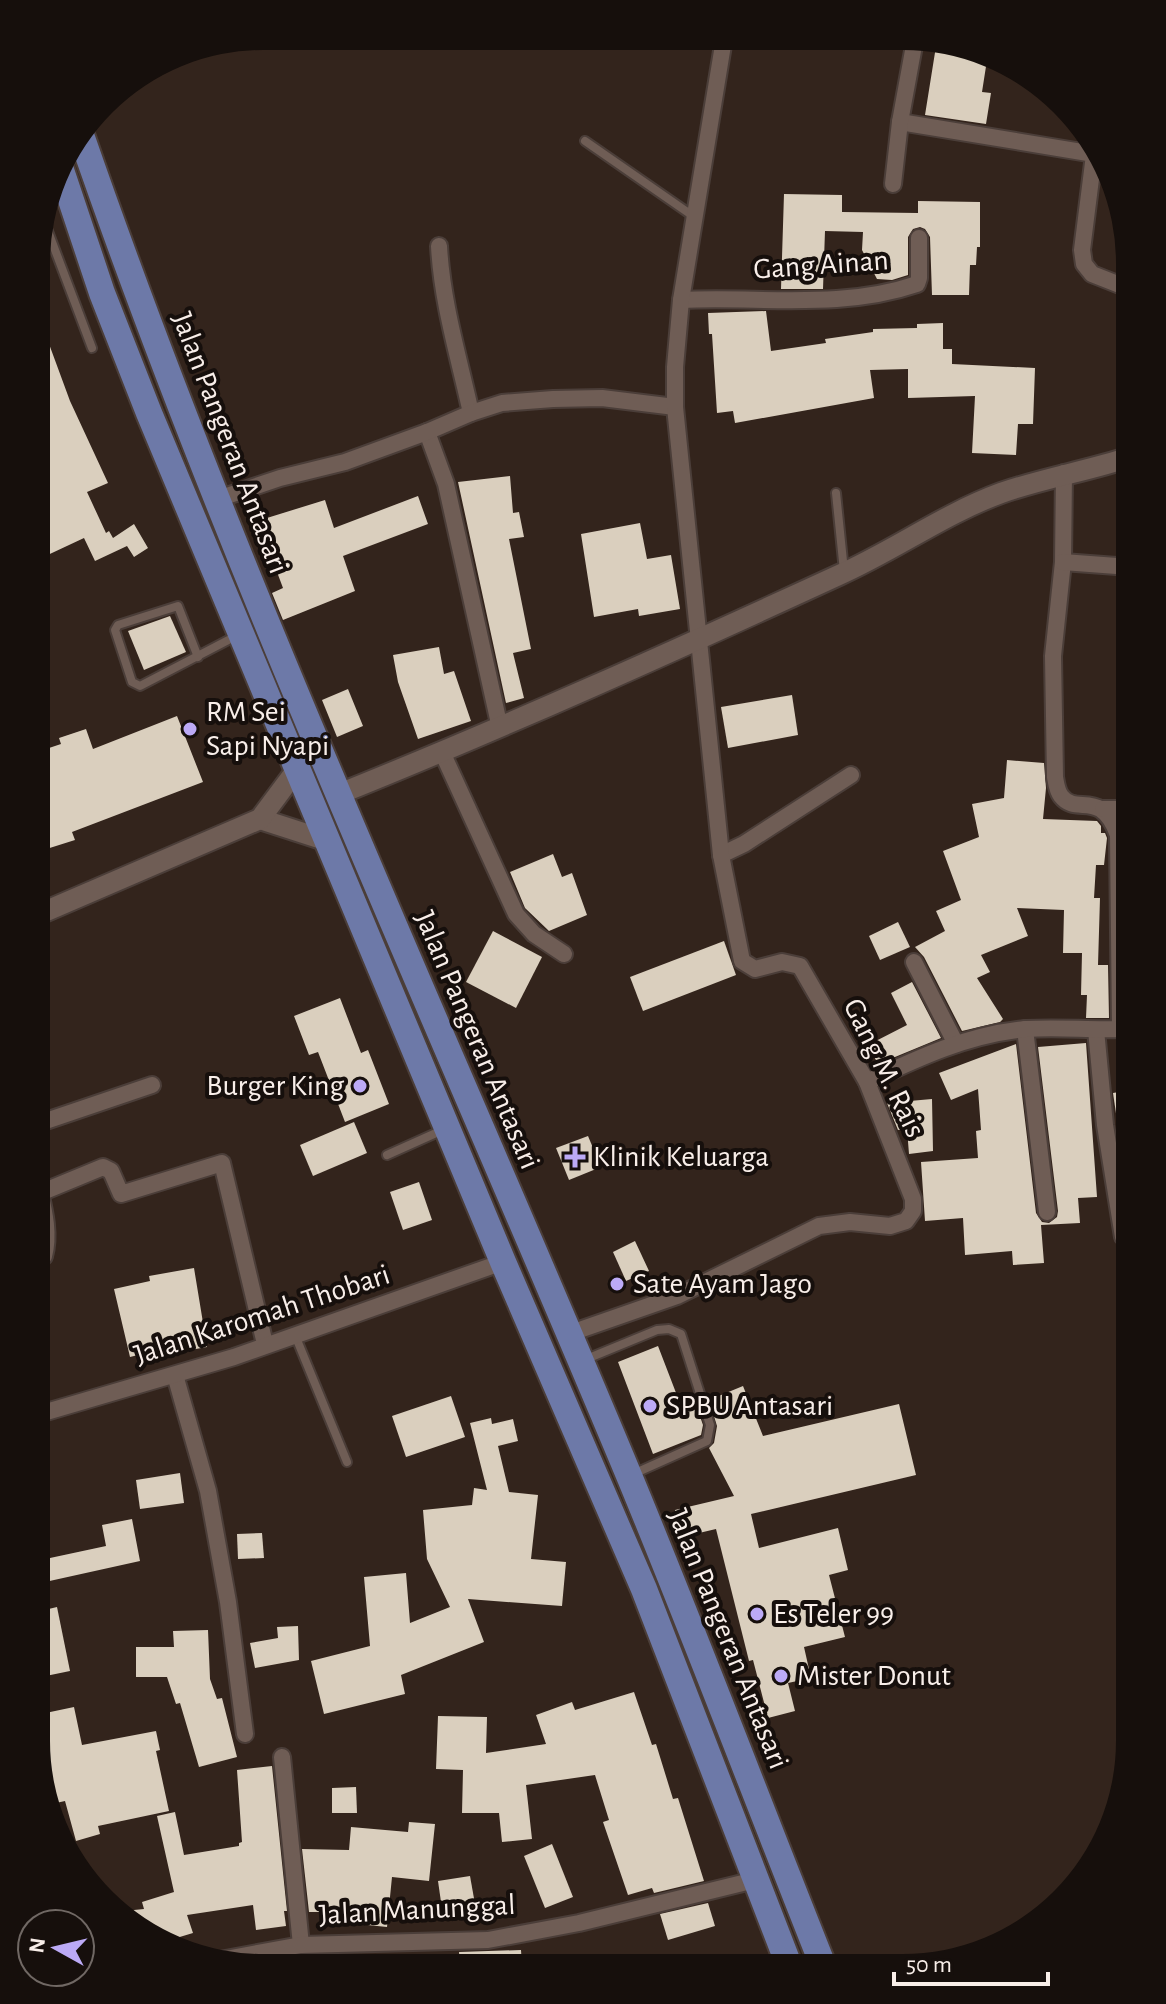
<svg xmlns="http://www.w3.org/2000/svg" width="1166" height="2004" viewBox="0 0 1166 2004" font-family="'Alegreya Sans',sans-serif">
<style>
.lines{fill:none;stroke-linecap:round;stroke-linejoin:round}
.stream{stroke:#495e78;stroke-width:6}
.building{fill:#dacfbe}
.service-casing{stroke:#4b3e39;stroke-width:12}
.minor-casing{stroke:#4b3e39;stroke-width:20}
.tertiary-casing{stroke:#4b3e39;stroke-width:24}
.primary-casing{stroke:#4b3e39;stroke-width:30}
.service{stroke:#6f5d55;stroke-width:8}
.minor{stroke:#6f5d55;stroke-width:16}
.tertiary{stroke:#6f5d55;stroke-width:20}
.primary{stroke:#6d79a8;stroke-width:26}
.poi-dot{fill:#bcaaf6;stroke:#160f0c;stroke-width:3}
.labels{text-anchor:middle;dominant-baseline:central;stroke-width:8;stroke-linejoin:round;paint-order:stroke}
.street-label{font-size:30px;fill:#f8eee9;stroke:#160f0c}
.poi-label{font-size:30px;fill:#f8eee9;stroke:#160f0c;text-anchor:start}
</style>
<rect width="100%" height="100%" fill="#33241c"/>
<g class="lines">
<!-- stream -->
<path class="stream" d="M88,125L118,95V89"/>
</g>
<!-- building -->
<g class="building">
<path d="M937,40H947L987,60L982,92L991,93L986,124L925,115Z"/>
<path d="M784,194L842,195V212L918,213V201L980,202V247H977L976,265H970L969,295H932L930,237L925,229L920,227L913,229L908,237V275L892,280L877,279L862,250L863,232L825,231L823,289H781Z"/>
<path d="M766,311L771,351L826,343L825,339L873,332V329L917,328V324L943,323V349H952V364L1035,368L1033,424H1018L1016,455L972,453L975,396L908,398V369L870,370L874,398L735,423L733,411L717,413L712,334H709L708,313Z"/>
<path d="M38,314L70,401L108,483L87,492L106,533L109,531L113,538L134,524L148,548L134,557L127,546L95,561L84,538L37,560L38,534L46,530L38,511Z"/>
<path d="M510,476L513,513L519,512L524,537L509,539L531,649L513,653L524,698L506,703L458,482Z"/>
<path d="M418,496L428,524L343,556L355,591L283,620L272,593L283,588L271,556L265,558L254,522L325,500L334,528Z"/>
<path d="M640,523L647,559L671,555L680,609L639,616L638,609L594,617L581,534Z"/>
<path d="M170,616L186,652L144,670L128,631Z"/>
<path d="M439,647L444,674L454,671L471,721L418,739L398,682L393,655Z"/>
<path d="M348,689L363,726L337,737L322,700Z"/>
<path d="M792,695L798,735L728,748L721,707Z"/>
<path d="M177,716L203,782L72,832L75,840L37,852V752L61,744L59,738L86,729L93,749Z"/>
<path d="M1007,760L1044,763L1046,788L1043,819L1097,821L1101,826V833H1105L1107,838L1104,865H1096L1094,898H1100L1098,965H1108L1109,1018H1086L1087,995H1081L1082,953H1063L1064,910L1017,908L1028,936L981,955L990,972L977,978L1003,1019L1000,1022L962,1031L924,957L915,947L945,931L936,911L961,900L943,851L979,837L972,804L1004,798Z"/>
<path d="M553,854L562,877L572,873L587,915L549,931L525,908L510,872Z"/>
<path d="M898,922L910,947L880,960L869,936Z"/>
<path d="M493,931L542,957L516,1008L466,982Z"/>
<path d="M724,941L736,975L643,1011L630,977Z"/>
<path d="M912,982L941,1038L878,1064L868,1045L907,1025L891,993Z"/>
<path d="M340,998L361,1053L368,1050L389,1104L345,1122L318,1052L309,1055L294,1016Z"/>
<path d="M1086,1043L1097,1197L1078,1198L1080,1223L1041,1225L1044,1263L1013,1265L1012,1251L965,1255L963,1218L925,1221L921,1162L978,1158L976,1131L981,1130L978,1089L951,1100L939,1073L1016,1044L1036,1213L1042,1222L1049,1223L1057,1217L1058,1211L1038,1047Z"/>
<path d="M1130,1090V1146L1121,1147L1113,1093Z"/>
<path d="M932,1099L933,1151L909,1154L907,1129L898,1130L887,1103Z"/>
<path d="M354,1122L367,1153L313,1176L300,1145Z"/>
<path d="M588,1136L601,1167L569,1180L556,1148Z"/>
<path d="M419,1182L432,1220L403,1230L390,1192Z"/>
<path d="M635,1241L649,1271L626,1281L613,1252Z"/>
<path d="M194,1268L207,1347L162,1355V1349L130,1357L114,1289L150,1281L149,1276Z"/>
<path d="M658,1346L683,1411L696,1405L703,1425L701,1435L653,1454L618,1362Z"/>
<path d="M743,1386L763,1436L899,1404L916,1475L751,1514L759,1548L838,1528L848,1570L829,1575L845,1637L804,1647L811,1678L788,1683L795,1711L768,1718L753,1660L749,1661L716,1529L682,1537L675,1510L734,1496L709,1448L714,1443L717,1426L709,1400Z"/>
<path d="M451,1396L465,1437L406,1457L392,1416Z"/>
<path d="M491,1418L492,1424L513,1419L518,1441L498,1446L509,1492L538,1495L531,1559L566,1562L562,1606L468,1599L484,1642L401,1675L405,1694L324,1714L311,1661L370,1646L364,1577L406,1573L410,1623L450,1607L427,1559L423,1510L472,1505L474,1488L487,1490L470,1423Z"/>
<path d="M180,1473L184,1503L140,1509L136,1480Z"/>
<path d="M132,1519L140,1561L36,1584V1561L106,1546L102,1525Z"/>
<path d="M262,1533L264,1558L238,1559L237,1534Z"/>
<path d="M57,1607L70,1671L36,1678V1612Z"/>
<path d="M298,1626L299,1660L255,1668L250,1643L278,1638L277,1627Z"/>
<path d="M208,1630L210,1679L217,1699L222,1698L237,1757L199,1767L180,1703L176,1704L167,1677H136V1647H174L173,1631Z"/>
<path d="M634,1692L652,1745L656,1744L673,1799L678,1798L704,1881L654,1893L652,1888L628,1895L603,1822L609,1820L595,1775L526,1785L532,1839L502,1842L499,1813H462L463,1770L436,1769L438,1716L487,1717L486,1753L546,1744L536,1715L572,1702L575,1710Z"/>
<path d="M74,1707L82,1745L156,1731L160,1750L156,1751L169,1811L98,1826L100,1834L76,1841L65,1801L56,1803L36,1718V1715Z"/>
<path d="M272,1766L287,1911H284L286,1926L256,1930L253,1905L187,1915L193,1933L173,1939L114,1912L144,1909L142,1902L174,1892L157,1816L175,1812L184,1855L239,1846V1843L242,1842L237,1770Z"/>
<path d="M356,1787L357,1813H332V1788Z"/>
<path d="M409,1822L435,1824L429,1881L392,1877L387,1927L338,1922L339,1912H309L302,1849L349,1850L351,1827L408,1832Z"/>
<path d="M552,1844L573,1897L545,1908L524,1856Z"/>
<path d="M470,1876L475,1904L442,1909L438,1881Z"/>
<path d="M708,1903L715,1926L668,1940L660,1914Z"/>
<path d="M521,1950L522,1967H460L459,1952Z"/>
<path d="M333,1955L334,1966H284V1959Z"/>
</g>
<g class="lines">
<defs>
<g id="service">
<path d="M585,141L693,216"/>
<path d="M43,218L92,348"/>
<path d="M836,493L844,571"/>
<path d="M198,657L178,606L118,625L115,630L132,682L140,686L238,635"/>
<path d="M387,1155L445,1129"/>
<path d="M295,1335L347,1462"/>
<path d="M584,1360L657,1330L669,1329L681,1334L710,1425L707,1441L631,1475"/>
</g>
<g id="minor">
<path d="M900,122L1094,154"/>
<path d="M1094,155L1082,250L1084,264L1092,274L1130,289"/>
<path d="M893,184L900,122L915,40"/>
<path d="M439,246C442,303 459,358 471,413"/>
<path d="M681,300C759,296 841,310 917,284L919,278V238"/>
<path d="M427,432L446,484L500,728"/>
<path d="M1064,473L1063,562L1053,656L1055,777C1056,783 1057,791 1061,796C1077,817 1100,787 1118,835L1120,1029L1130,1028"/>
<path d="M215,500L280,478L345,462L427,432L471,413L502,403L553,399L602,398L675,407"/>
<path d="M1063,562L1130,567"/>
<path d="M442,752L516,914L534,934L564,954"/>
<path d="M1103,809H1130"/>
<path d="M721,855L744,844L851,775"/>
<path d="M914,962L956,1044"/>
<path d="M1025,1029L1047,1212"/>
<path d="M1096,1030L1105,1125L1123,1237"/>
<path d="M867,1082C918,1058 969,1034 1026,1029C1057,1027 1089,1030 1120,1029"/>
<path d="M37,1124L152,1085"/>
<path d="M40,1193L103,1167L111,1171L121,1194L222,1163L265,1344"/>
<path d="M37,1257L44,1256C51,1231 42,1203 37,1179"/>
<path d="M568,1334L677,1296L819,1226L850,1222L890,1226L906,1221L913,1211V1199L867,1082L800,966L782,962L755,969L742,961L721,855L675,407V367L681,300L724,39"/>
<path d="M175,1375L208,1491L228,1602L245,1734"/>
<path d="M36,1415L234,1357L503,1262"/>
<path d="M282,1757L301,1945"/>
<path d="M220,1960L301,1945L488,1940L579,1923L755,1880"/>
</g>
<g id="tertiary">
<path d="M339,794C508,726 674,651 839,575C895,550 944,514 1001,493C1044,478 1088,471 1130,457"/>
<path d="M260,819L328,841"/>
<path d="M37,915L260,819L298,768"/>
</g>
<g id="primary">
<path d="M81,135C239,592 444,1031 630,1478C697,1640 759,1805 824,1968"/>
<path d="M59,164L102,293L149,413L503,1262L644,1589L790,1968"/>
</g>
</defs>
<!-- service casing -->
<use href="#service" class="service-casing"/>
<!-- minor casing -->
<use href="#minor" class="minor-casing"/>
<!-- tertiary casing -->
<use href="#tertiary" class="tertiary-casing"/>
<!-- primary casing -->
<use href="#primary" class="primary-casing"/>
<!-- service -->
<use href="#service" class="service"/>
<!-- minor -->
<use href="#minor" class="minor"/>
<!-- tertiary -->
<use href="#tertiary" class="tertiary"/>
<!-- primary -->
<use href="#primary" class="primary"/>
</g>
<!-- markers -->
<g class="poi-dot">
<circle cx="190" cy="729" r="8"/>
<circle cx="360" cy="1086" r="8"/>
<path d="M571 1145h8v8h8v8h-8v8h-8v-8h-8v-8h8z"/>
<circle cx="617" cy="1284" r="8"/>
<circle cx="650" cy="1406" r="8"/>
<circle cx="757" cy="1614" r="8"/>
<circle cx="781" cy="1676" r="8"/>
</g>
<g class="labels">
<!-- street labels -->
<g class="street-label">
<text transform="translate(821 265) rotate(-4)">Gang Ainan</text>
<text transform="translate(230 443) rotate(69)">Jalan Pangeran Antasari</text>
<text transform="translate(477 1040) rotate(67)">Jalan Pangeran Antasari</text>
<text transform="translate(884 1068) rotate(64)">Gang M. Rais</text>
<text transform="translate(262 1315) rotate(-18)">Jalan Karomah Thobari</text>
<text transform="translate(728 1639) rotate(68)">Jalan Pangeran Antasari</text>
<text transform="translate(417 1910) rotate(-3)">Jalan Manunggal</text>
</g>
<!-- poi labels -->
<g class="poi-label">
<text x="206" y="712">RM Sei<tspan x="206" dy="34">Sapi Nyapi</tspan></text>
<text x="344" y="1086" text-anchor="end">Burger King</text>
<text x="593" y="1157">Klinik Keluarga</text>
<text x="633" y="1284">Sate Ayam Jago</text>
<text x="666" y="1406">SPBU Antasari</text>
<text x="773" y="1614">Es Teler 99</text>
<text x="797" y="1676">Mister Donut</text>
</g>
</g>
<!-- crop -->
<path d="M0 0H1166V2004H0ZM263 50H903A213 213 0 0 1 1116 263V1741A213 213 0 0 1 903 1954H263A213 213 0 0 1 50 1741V263A213 213 0 0 1 263 50Z" fill="#160f0c" fill-rule="evenodd"/>
<!-- north arrow -->
<g transform="translate(56 1948) rotate(278)"><circle r="38" fill="#160f0c" stroke="#706864" stroke-width="2"/>
<path d="M0-6L14 30L0 20L-14 30Z" fill="#bcaaf6"/>
<text y="-12" font-size="22" font-weight="bold" text-anchor="middle" fill="#f8eee9">N</text>
</g>
<!-- scale -->
<path d="M894 1972v12h154v-12" fill="none" stroke="#f8eee9" stroke-width="4"/>
<text x="906" y="1972" font-size="24" fill="#f8eee9" stroke="#160f0c" stroke-width="6" paint-order="stroke">50 m</text>
</svg>
